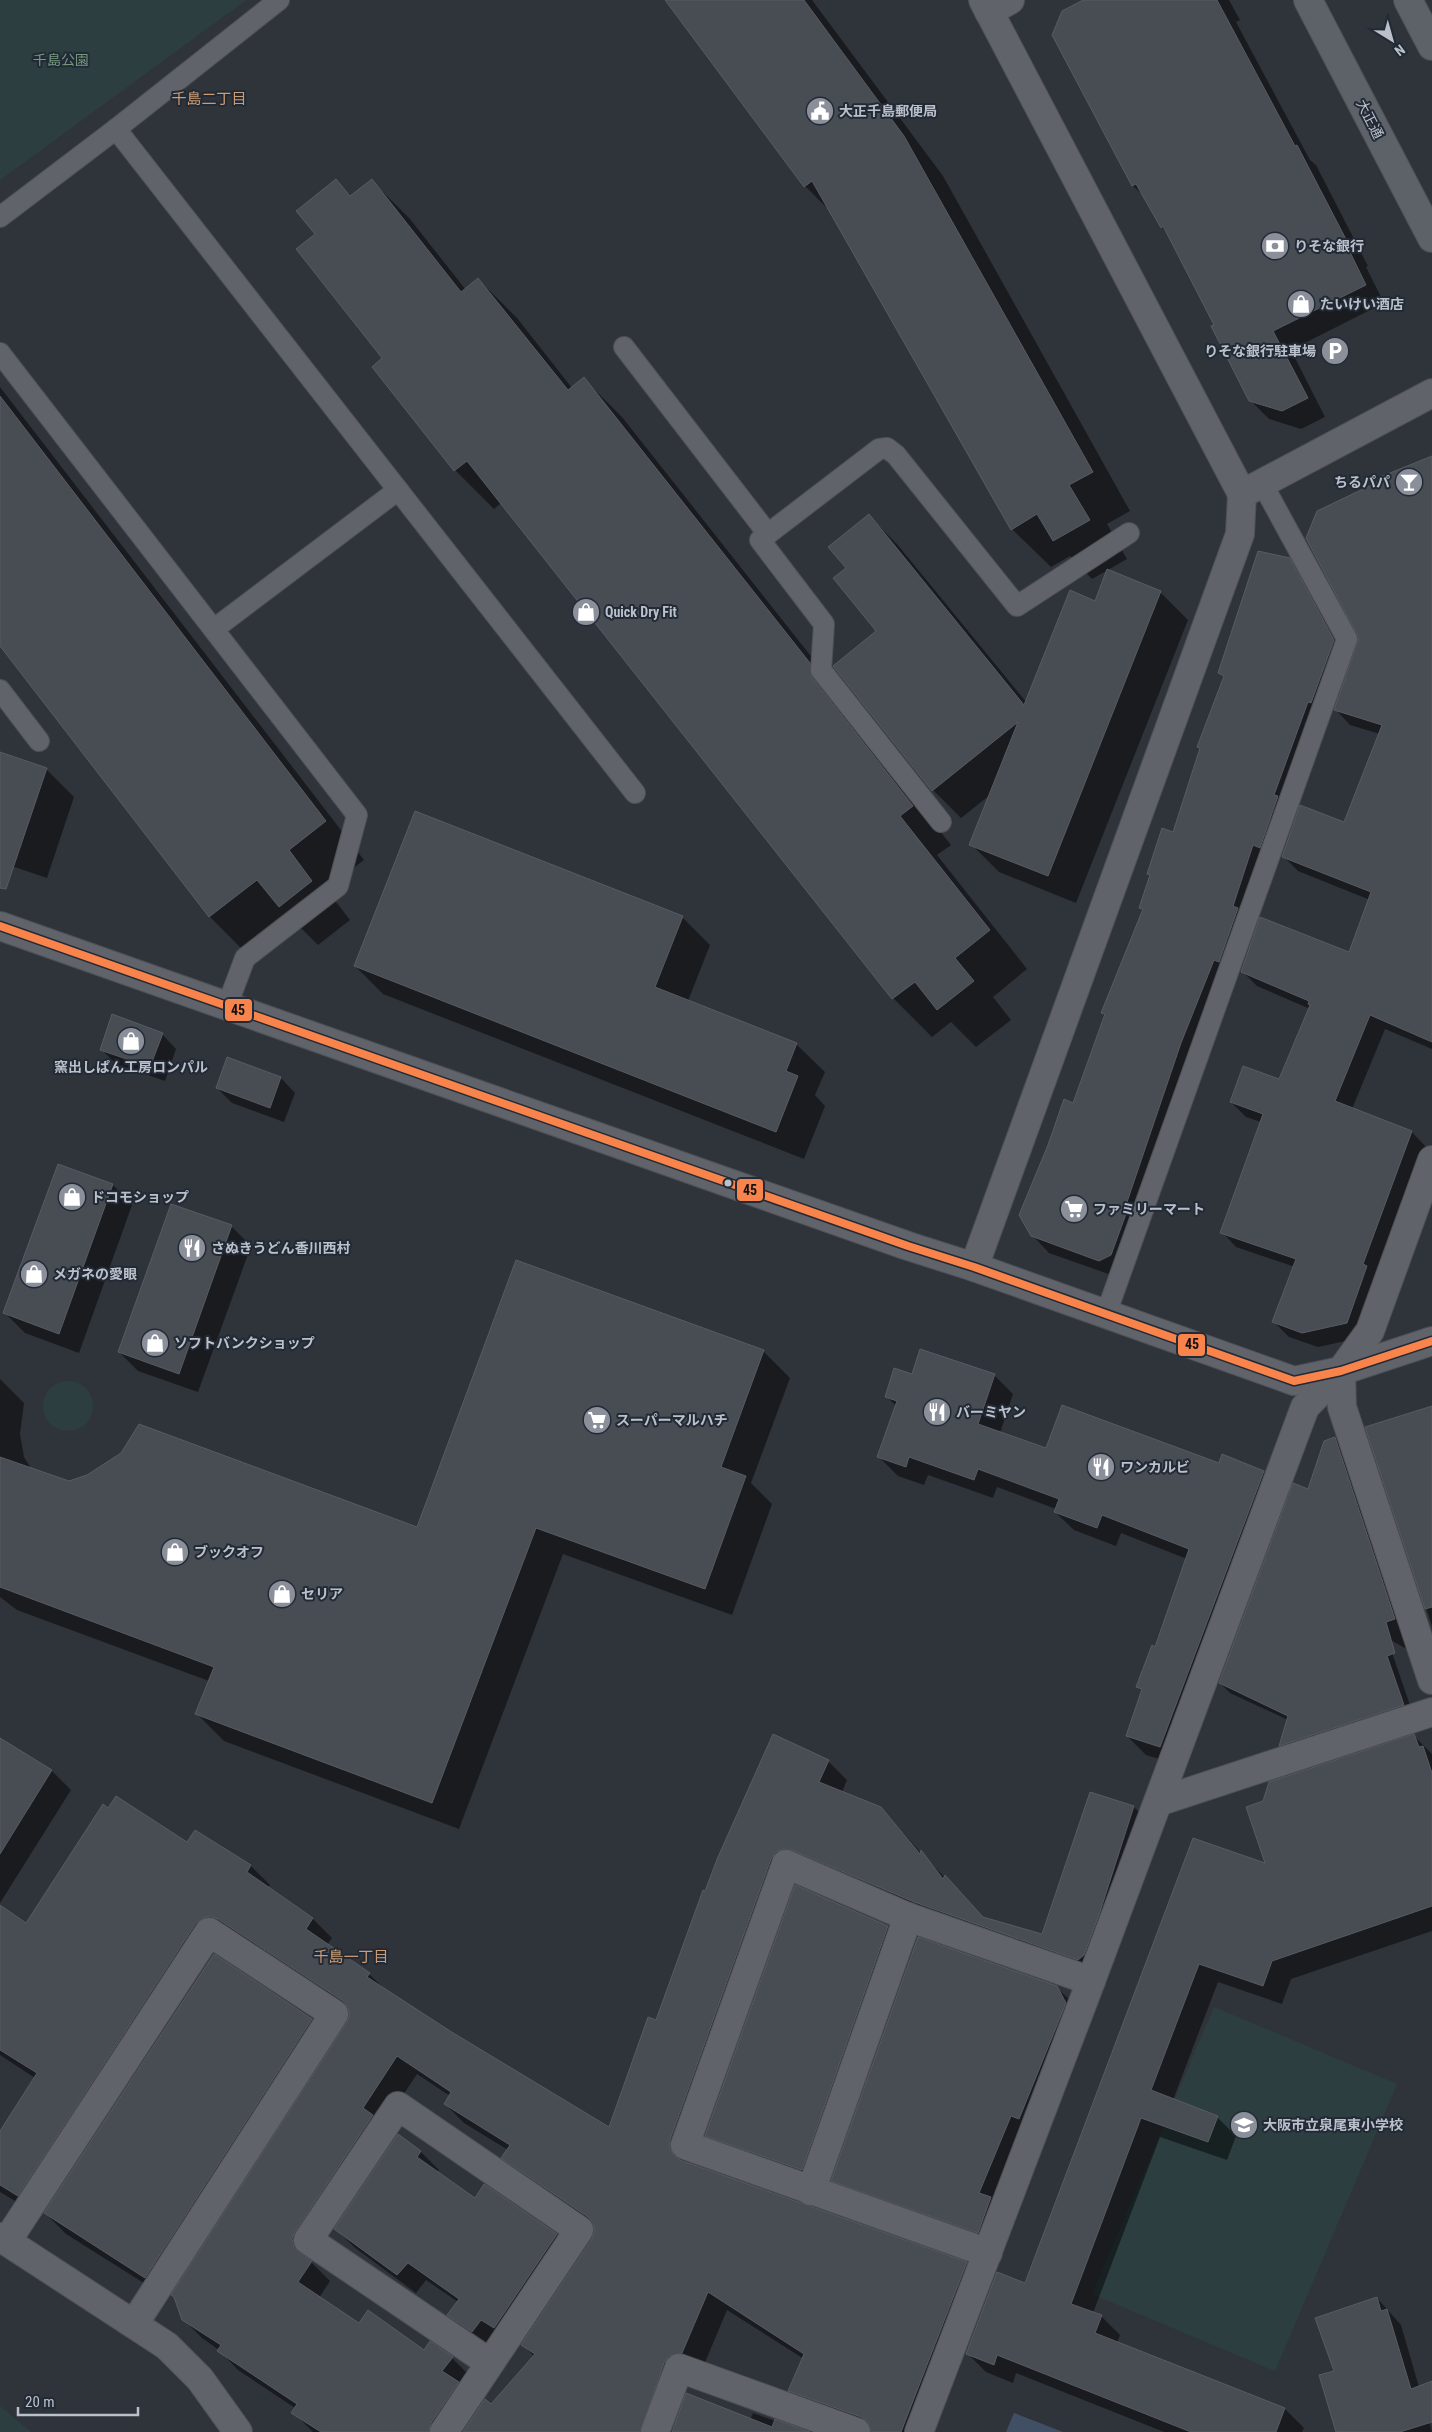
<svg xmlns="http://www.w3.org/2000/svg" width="1432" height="2432" viewBox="0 0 1432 2432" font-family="'Roboto Condensed','Noto Sans JP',sans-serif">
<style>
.green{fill:#2d3e41}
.water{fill:#414f65}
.shadow{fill:#0007}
.building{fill:#484c53;stroke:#585b63}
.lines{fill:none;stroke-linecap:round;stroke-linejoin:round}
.service-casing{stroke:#4d5056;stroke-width:22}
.minor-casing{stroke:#4d5056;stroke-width:30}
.tertiary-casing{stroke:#4d5056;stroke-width:30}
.secondary-casing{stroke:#4d5056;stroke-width:30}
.service{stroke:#60636a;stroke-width:20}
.minor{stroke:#60636a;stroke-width:28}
.tertiary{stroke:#60636a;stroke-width:28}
.secondary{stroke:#5d6168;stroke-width:28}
.bus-1-casing{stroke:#222a36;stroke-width:11}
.bus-1{stroke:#f8844c;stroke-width:8}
.bus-dot{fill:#bbc0cb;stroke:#222a36;stroke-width:2}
.labels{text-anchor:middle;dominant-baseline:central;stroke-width:4;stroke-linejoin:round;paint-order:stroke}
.park-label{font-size:14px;fill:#75997e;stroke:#222a36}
.poi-label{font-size:14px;font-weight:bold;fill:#bbc0cb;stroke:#222a36;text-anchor:start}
.street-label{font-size:14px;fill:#bbc0cb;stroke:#222a36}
.neighbourhood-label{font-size:15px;fill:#cc9d75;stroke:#222a36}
.line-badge{stroke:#222a36;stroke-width:2}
.pale-badge-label{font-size:14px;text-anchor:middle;font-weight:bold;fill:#111}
</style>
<rect width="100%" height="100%" fill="#2f343b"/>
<!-- green -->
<g class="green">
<path d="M0,0H246L0,180Z"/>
<circle cx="68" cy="1406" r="25"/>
<path d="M1214,2007L1397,2084L1275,2371L1092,2294Z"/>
<path d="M0,2406L31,2432H0Z"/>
</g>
<!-- water -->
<path class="water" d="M1014,2413L1063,2432H1006Z"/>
<!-- shadow -->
<g class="shadow">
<path d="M667,0H812L943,176L1130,511L1107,524L1127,559L1092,579L1070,556L1051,567L1012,529L830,211L805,186Z"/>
<path d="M1085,0H1229L1240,20L1236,22L1310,160L1316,165L1368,266L1366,267L1384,303L1291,350L1325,417L1301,429L1269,419L1250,400L1216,325L1168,233L1162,227L1145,197L1133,186L1054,35Z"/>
<path d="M336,181L351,196L372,181L410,219L466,290L478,279L517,318L572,388L584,379L622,417L848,703L850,717L951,845L937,855L1027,969L993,997L1011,1020L976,1047L951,1022L932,1037L893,998L501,503L494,509L455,470L374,367L384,358L317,234Z"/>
<path d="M0,387L364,860L326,889L350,920L318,945L293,920L248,955L210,917L0,644Z"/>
<path d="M1432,463V1049L1385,1029L1352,1109L1412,1132L1426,1147L1355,1339L1318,1347L1289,1337L1274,1322L1295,1267L1236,1247L1222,1232L1261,1122L1246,1117L1231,1102L1279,1081L1310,1009L1257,986L1242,971L1349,954L1370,900L1298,871L1283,856L1345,823L1380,734L1350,725L1336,710Z"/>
<path d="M869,516L897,544L1027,703L1095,602L1160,592L1188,620L1076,903L999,872L971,844L990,795L961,818L933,790L835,666L878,631L847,568Z"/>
<path d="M1289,559L1306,577L1350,658L1117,1277L1049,1253L1032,1235L1074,1104L1106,1016L1103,1013L1144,911L1140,907L1151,877L1149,874L1174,833L1201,749L1198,747L1225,678L1220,673Z"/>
<path d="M0,754L46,769L74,797L47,878L0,862Z"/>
<path d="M682,917L710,945L688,1001L796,1044L825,1072L815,1095L825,1106L804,1159L383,994L355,966Z"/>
<path d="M162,1034L176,1049L165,1081L116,1064L101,1049Z"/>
<path d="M228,1059L281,1078L295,1093L284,1122L232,1103L217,1088Z"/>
<path d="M59,1166L113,1185L132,1205L79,1353L25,1333L5,1313Z"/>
<path d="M231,1226L251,1246L198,1392L138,1371L119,1352Z"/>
<path d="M763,1351L790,1378L751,1483L772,1504L732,1615L563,1554L459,1829L224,1741L197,1714L209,1681L17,1610L0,1597V1379L24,1403L20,1434L24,1457L32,1470L69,1482L418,1529Z"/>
<path d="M913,1375H994L1013,1394L1000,1433L1047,1450L1219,1464L1223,1456L1264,1472L1283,1491L1179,1765L1146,1755L1127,1736L1142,1691L1138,1686L1156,1648L1187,1559L1121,1533L1116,1546L1074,1530L1055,1512L1056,1509L997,1487L993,1498L928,1475L924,1485L898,1476L879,1457L896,1406L886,1396Z"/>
<path d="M1432,1408V1626L1367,1428Z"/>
<path d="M1335,1438L1345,1448L1412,1652L1387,1638L1413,1714L1290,1755L1281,1745L1288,1720L1230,1693L1220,1683L1309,1490Z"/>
<path d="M1414,1736L1432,1754V1931L1291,1979L1282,2004L1218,1982L1173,2100L1217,2117L1236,2136L1227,2160L1160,2137L1093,2313L1101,2316L1120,2335L1117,2343L1285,2409L1304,2428L1302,2432H1164L1016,2373L1013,2383L986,2372L967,2353L1026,2284L1194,1840L1267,1865Z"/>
<path d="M0,1739L52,1771L71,1790L0,1903Z"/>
<path d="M828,1761L847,1780L842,1792L881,1808L921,1853L985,1919L1042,1936L1091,1794L1134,1807L1153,1826L1103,1974L796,1870L688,2164L966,2263L985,2282L927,2432H871L808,2409L789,2391L804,2359L727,2310L701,2372L688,2374L664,2432H464L492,2406L534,2356L523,2345L593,2239L596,2231L595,2227L522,2177L503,2158L508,2150L464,2123L445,2104L450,2096L417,2074L382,2127L311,2259L312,2263L330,2281L319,2298L359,2324L424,2351L452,2358L471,2377L458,2432H313L293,2412L295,2408L238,2370L219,2350L202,2338L183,2319L348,2023L351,2014L350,2011L238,1938L221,1937L37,2214L0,2192V2133L35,2078L0,2055V1907L27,1925L188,1844L251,1866L270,1885L268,1888L313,1919L332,1938L327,1945L369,1974L388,1992L449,2032L610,2129L657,2022L706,1893Z"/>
<path d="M888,1927L900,1939L814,2181L719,2147L706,2135Z"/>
<path d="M214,1955L312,2020L332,2040L166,2297L66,2234L45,2213Z"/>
<path d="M1056,1987L1071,2001L992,2246L847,2194L833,2180Z"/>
<path d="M399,2135L421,2152L439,2170L437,2173L476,2200L485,2186L557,2235L575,2253L491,2349L467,2333L449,2315L458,2302L426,2280L416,2293L354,2247L336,2229Z"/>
<path d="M1377,2298L1401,2325L1432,2432H1337L1335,2372Z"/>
<path d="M687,2395L750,2420L753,2413L806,2432H671Z"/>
</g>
<!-- building -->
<g class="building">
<path d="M665,0H804L904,136L1093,472L1069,485L1090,520L1053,541L1037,514L1011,530L812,181L804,187Z"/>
<path d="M1083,0H1217L1295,146L1297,145L1350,247L1348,248L1366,285L1273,331L1308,398L1282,411L1249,401L1211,326L1214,325L1163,226L1161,228L1136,184L1132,186L1052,35L1062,11Z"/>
<path d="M336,179L350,196L372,179L461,292L478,278L568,390L584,377L810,663L812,677L913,806L900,816L990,930L955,958L974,981L937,1010L915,982L892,999L467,461L454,471L372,367L382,358L296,249L315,234L296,211Z"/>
<path d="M0,396L326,821L289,850L312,881L279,907L257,880L209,917L0,646Z"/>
<path d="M1432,456V1042L1370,1015L1335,1101L1412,1131L1363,1264L1367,1266L1347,1323L1302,1333L1272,1322L1296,1259L1220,1233L1263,1114L1230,1102L1243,1066L1279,1079L1310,1005L1308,1004L1309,1001L1241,972L1260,917L1349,952L1371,892L1282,857L1300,805L1344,822L1382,725L1334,710L1359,638L1306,538L1317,511L1382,480L1380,477Z"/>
<path d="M869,514L1024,705L1070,590L1095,601L1107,569L1161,591L1048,876L969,845L1018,722L932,791L833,666L876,631L833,578L846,568L828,547Z"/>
<path d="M1258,551L1290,558L1334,640L1311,703L1308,702L1274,795L1278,796L1260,848L1253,845L1233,906L1238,908L1219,962L1214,960L1181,1043L1127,1202L1130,1203L1111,1255L1099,1261L1031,1236L1019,1215L1048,1145L1064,1099L1073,1103L1105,1014L1101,1013L1143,909L1139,908L1150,875L1147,874L1162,828L1173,832L1200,748L1197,747L1224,676L1218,673Z"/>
<path d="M0,752L47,768L6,889L0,888Z"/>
<path d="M415,811L683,916L655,987L797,1043L786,1071L798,1076L776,1132L354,966Z"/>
<path d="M112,1014L163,1033L150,1067L100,1050Z"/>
<path d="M227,1057L281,1077L270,1108L216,1088Z"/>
<path d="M58,1164L113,1184L59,1334L3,1313Z"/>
<path d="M171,1204L232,1225L179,1374L118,1352Z"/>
<path d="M516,1260L764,1350L721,1467L746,1476L705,1589L536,1528L432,1803L195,1714L214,1667L0,1587V1457L69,1481L87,1475L121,1453L139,1424L417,1527Z"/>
<path d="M920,1349L995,1374L978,1424L1046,1448L1062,1405L1219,1463L1222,1454L1264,1471L1160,1747L1126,1736L1142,1689L1136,1687L1152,1645L1155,1647L1189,1549L1102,1515L1097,1528L1054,1512L1059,1499L978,1469L974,1480L909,1457L906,1467L877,1457L897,1401L885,1397L894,1368L912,1374Z"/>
<path d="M1432,1406V1607L1425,1609L1365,1427Z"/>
<path d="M1335,1437L1395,1619L1386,1622L1395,1653L1387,1656L1404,1705L1279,1746L1288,1716L1219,1683L1293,1483L1308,1489L1324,1441Z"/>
<path d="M773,1734L829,1760L819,1782L881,1807L920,1854L921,1850L943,1879L945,1875L983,1917L1042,1934L1090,1792L1134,1806L1099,1915L1084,1955L1078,1960L914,1902L792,1850L783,1849L776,1852L771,1859L670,2140V2148L673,2155L680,2160L967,2262L901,2432H871L868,2422L861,2417L788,2391L804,2354L708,2292L682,2353L669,2356L664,2363L640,2432H463L485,2399L491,2404L535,2354L521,2345L592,2239L595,2231L593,2223L588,2217L501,2158L510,2145L444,2104L451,2092L397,2056L363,2108L373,2115L295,2232L292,2239L294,2247L312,2261L298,2282L359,2323L368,2310L424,2350L430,2341L453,2357L442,2371L459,2382L431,2423L429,2432H321L291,2413L297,2404L217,2351L221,2345L182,2320L174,2297L171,2295L347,2022L350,2014L348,2007L343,2001L218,1919L210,1916L202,1918L196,1923L18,2196L0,2185V2131L37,2073L0,2050V1905L26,1923L103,1804L108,1808L116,1796L187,1842L195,1830L251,1865L247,1872L313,1918L306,1929L370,1973L367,1977L450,2031L609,2127L648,2017L656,2020L703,1890L705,1891L718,1857Z"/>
<path d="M1414,1734L1419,1747L1423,1746L1432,1773V1906L1272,1961L1263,1986L1199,1964L1151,2090L1218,2116L1208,2142L1141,2118L1071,2304L1102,2315L1095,2333L1285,2408L1276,2432H1191L997,2355L994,2365L966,2354L997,2272L1025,2283L1193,1838L1265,1863L1246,1807L1263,1801L1269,1782Z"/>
<path d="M0,1738L52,1770L0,1854Z"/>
<path d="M795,1885L888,1926L802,2170L705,2136Z"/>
<path d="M918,1937L1057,1986L1066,2003L1019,2119L1011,2116L979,2193L991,2197L978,2233L831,2181Z"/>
<path d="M214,1954L312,2019L145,2278L44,2213Z"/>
<path d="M398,2134L421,2151L417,2157L475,2198L484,2184L557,2234L494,2328L481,2320L472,2332L447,2315L459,2299L408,2263L397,2275L334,2229Z"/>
<path d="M1377,2297L1381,2311L1387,2309L1411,2389L1432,2381V2422L1400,2432H1336L1319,2375L1334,2371L1315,2318Z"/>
<path d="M686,2393L772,2427L775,2419L810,2432H672Z"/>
</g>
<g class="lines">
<defs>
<g id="service">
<path d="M116,129L398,490"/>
<path d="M0,217L116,129L279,0"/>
<path d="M624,347L768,534"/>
<path d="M0,353L357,815L338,886L245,958L227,1006"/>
<path d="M214,629L398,490L635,793"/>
<path d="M0,690L39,741"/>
<path d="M941,822L821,670L824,624L760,540L879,449L887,448L896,455L1017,606L1129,533"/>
<path d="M1106,1314L1347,639L1262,483"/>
</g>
<g id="minor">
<path d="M974,1267L1240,534L1242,494"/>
<path d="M1341,1371L1342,1407L1432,1680"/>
<path d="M1158,1802L1432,1712"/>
<path d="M811,2191L908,1917"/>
<path d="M0,2237L167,2346L200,2379L238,2432"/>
<path d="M7,2241L209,1932L334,2014L134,2324"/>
<path d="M988,2253L685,2145L786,1864L908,1917L1091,1981"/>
<path d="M444,2432L579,2230L398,2106L308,2240L490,2363"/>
<path d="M655,2432L679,2368L856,2432"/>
<path d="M919,2432L1091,1981L1305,1407L1341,1371L1370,1331L1432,1160"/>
</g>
<g id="tertiary">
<path d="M983,0L1242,494L1432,393"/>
<path d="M989,12L1010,0"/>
<path d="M0,926L908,1246L974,1267L1294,1381L1341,1371L1432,1341"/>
</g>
<g id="secondary">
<path d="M1308,0L1432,238"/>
<path d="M1408,0L1432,46"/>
</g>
</defs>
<!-- service casing -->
<use href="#service" class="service-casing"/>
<!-- minor casing -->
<use href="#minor" class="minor-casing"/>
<!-- tertiary casing -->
<use href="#tertiary" class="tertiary-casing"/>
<!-- secondary casing -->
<use href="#secondary" class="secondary-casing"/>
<!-- service -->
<use href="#service" class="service"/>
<!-- minor -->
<use href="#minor" class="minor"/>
<!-- tertiary -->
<use href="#tertiary" class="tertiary"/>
<!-- secondary -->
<use href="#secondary" class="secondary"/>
<defs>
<path id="bus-1" d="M0,926L908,1246L974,1267L1294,1381L1341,1371L1432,1341"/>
</defs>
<!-- bus-1 casing -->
<use href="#bus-1" class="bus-1-casing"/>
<!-- bus-1 -->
<use href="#bus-1" class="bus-1"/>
</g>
<!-- icons -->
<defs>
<symbol id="civic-disc" viewBox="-11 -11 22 22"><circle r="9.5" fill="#8a8f99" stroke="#222a36"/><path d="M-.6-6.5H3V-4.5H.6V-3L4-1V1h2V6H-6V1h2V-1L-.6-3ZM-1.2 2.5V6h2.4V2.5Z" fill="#fff"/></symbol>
<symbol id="bank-disc" viewBox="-11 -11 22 22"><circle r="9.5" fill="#8a8f99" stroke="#222a36"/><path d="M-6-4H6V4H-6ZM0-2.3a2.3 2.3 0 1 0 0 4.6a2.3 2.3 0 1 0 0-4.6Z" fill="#fff"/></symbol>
<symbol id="shop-disc" viewBox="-11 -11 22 22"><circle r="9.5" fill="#8a8f99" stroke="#222a36"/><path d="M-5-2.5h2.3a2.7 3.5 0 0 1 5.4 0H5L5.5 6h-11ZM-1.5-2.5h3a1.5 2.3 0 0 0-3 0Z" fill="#fff"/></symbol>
<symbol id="parking-disc" viewBox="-11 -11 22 22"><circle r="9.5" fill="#8a8f99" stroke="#222a36"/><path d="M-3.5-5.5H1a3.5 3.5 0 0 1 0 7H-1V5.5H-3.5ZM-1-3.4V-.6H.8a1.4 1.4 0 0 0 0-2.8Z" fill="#fff"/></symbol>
<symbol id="bar-disc" viewBox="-11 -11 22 22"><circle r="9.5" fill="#8a8f99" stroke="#222a36"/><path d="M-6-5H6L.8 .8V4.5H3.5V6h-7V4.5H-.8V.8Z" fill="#fff"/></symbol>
<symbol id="supermarket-disc" viewBox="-11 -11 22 22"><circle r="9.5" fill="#8a8f99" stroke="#222a36"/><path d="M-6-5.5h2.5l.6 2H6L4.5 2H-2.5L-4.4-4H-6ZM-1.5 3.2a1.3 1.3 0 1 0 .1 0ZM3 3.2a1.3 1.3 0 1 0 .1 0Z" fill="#fff"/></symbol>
<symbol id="restaurant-disc" viewBox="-11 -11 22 22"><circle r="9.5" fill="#8a8f99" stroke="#222a36"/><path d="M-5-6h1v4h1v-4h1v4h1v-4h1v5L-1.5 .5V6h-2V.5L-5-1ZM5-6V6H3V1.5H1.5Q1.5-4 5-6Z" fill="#fff"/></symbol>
<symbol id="school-disc" viewBox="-11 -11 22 22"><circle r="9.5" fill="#8a8f99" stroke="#222a36"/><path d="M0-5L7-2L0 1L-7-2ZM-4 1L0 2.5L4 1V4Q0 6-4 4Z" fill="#fff"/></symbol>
</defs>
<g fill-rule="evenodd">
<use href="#civic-disc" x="804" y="95" width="32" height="32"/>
<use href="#bank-disc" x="1259" y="230" width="32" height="32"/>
<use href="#shop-disc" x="1285" y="288" width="32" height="32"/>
<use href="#parking-disc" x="1319" y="335" width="32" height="32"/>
<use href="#bar-disc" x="1393" y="466" width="32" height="32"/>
<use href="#shop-disc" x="570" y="596" width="32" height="32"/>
<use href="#shop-disc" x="115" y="1025" width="32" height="32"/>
<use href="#shop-disc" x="56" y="1181" width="32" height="32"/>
<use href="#supermarket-disc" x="1058" y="1193" width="32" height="32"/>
<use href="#restaurant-disc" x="176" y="1232" width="32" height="32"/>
<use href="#shop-disc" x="18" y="1258" width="32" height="32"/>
<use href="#shop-disc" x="139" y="1327" width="32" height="32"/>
<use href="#restaurant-disc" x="921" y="1396" width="32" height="32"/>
<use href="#supermarket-disc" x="581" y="1404" width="32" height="32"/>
<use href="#restaurant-disc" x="1085" y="1451" width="32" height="32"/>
<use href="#shop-disc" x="159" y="1536" width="32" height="32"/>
<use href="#shop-disc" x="266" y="1578" width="32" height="32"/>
<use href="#school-disc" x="1228" y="2109" width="32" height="32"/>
</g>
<!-- markers -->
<circle class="bus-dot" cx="728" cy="1183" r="4.5"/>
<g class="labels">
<!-- park labels -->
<g class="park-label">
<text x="61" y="60">千島公園</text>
</g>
<!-- poi labels -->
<g class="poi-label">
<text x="839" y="111">大正千島郵便局</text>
<text x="1294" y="246">りそな銀行</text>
<text x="1320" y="304">たいけい酒店</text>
<text x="1316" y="351" text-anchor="end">りそな銀行駐車場</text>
<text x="1390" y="482" text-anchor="end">ちるパパ</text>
<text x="605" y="612">Quick Dry Fit</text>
<text x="131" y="1067" text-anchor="middle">窯出しぱん工房ロンパル</text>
<text x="91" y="1197">ドコモショップ</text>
<text x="1093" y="1209">ファミリーマート</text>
<text x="211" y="1248">さぬきうどん香川西村</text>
<text x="53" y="1274">メガネの愛眼</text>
<text x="174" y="1343">ソフトバンクショップ</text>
<text x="956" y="1412">バーミヤン</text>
<text x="616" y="1420">スーパーマルハチ</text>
<text x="1120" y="1467">ワンカルビ</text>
<text x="194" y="1552">ブックオフ</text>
<text x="301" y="1594">セリア</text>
<text x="1263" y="2125">大阪市立泉尾東小学校</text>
</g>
<!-- street labels -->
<g class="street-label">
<text transform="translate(1370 119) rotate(63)">大正通</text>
</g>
<!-- neighbourhood labels -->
<g class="neighbourhood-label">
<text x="209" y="99">千島二丁目</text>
<text x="351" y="1957">千島一丁目</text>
</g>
</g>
<g class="line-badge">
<rect x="224" y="998" width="29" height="24" rx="5" fill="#f8844c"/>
<rect x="736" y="1178" width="28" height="24" rx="5" fill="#f8844c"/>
<rect x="1177" y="1333" width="29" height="24" rx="5" fill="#f8844c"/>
</g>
<g class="pale-badge-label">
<text x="238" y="1015">45</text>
<text x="750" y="1195">45</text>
<text x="1192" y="1349">45</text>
</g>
<!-- north arrow -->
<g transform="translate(1392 40) rotate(143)" stroke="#222a36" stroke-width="4" paint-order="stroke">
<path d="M0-4L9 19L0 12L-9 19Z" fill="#bbc0cb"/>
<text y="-8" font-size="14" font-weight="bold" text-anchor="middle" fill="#bbc0cb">N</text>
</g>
<!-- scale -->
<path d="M18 2407v8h120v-8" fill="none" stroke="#bbc0cb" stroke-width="2.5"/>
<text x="25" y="2407" font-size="15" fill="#bbc0cb" stroke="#222a36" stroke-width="4" paint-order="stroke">20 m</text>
</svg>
